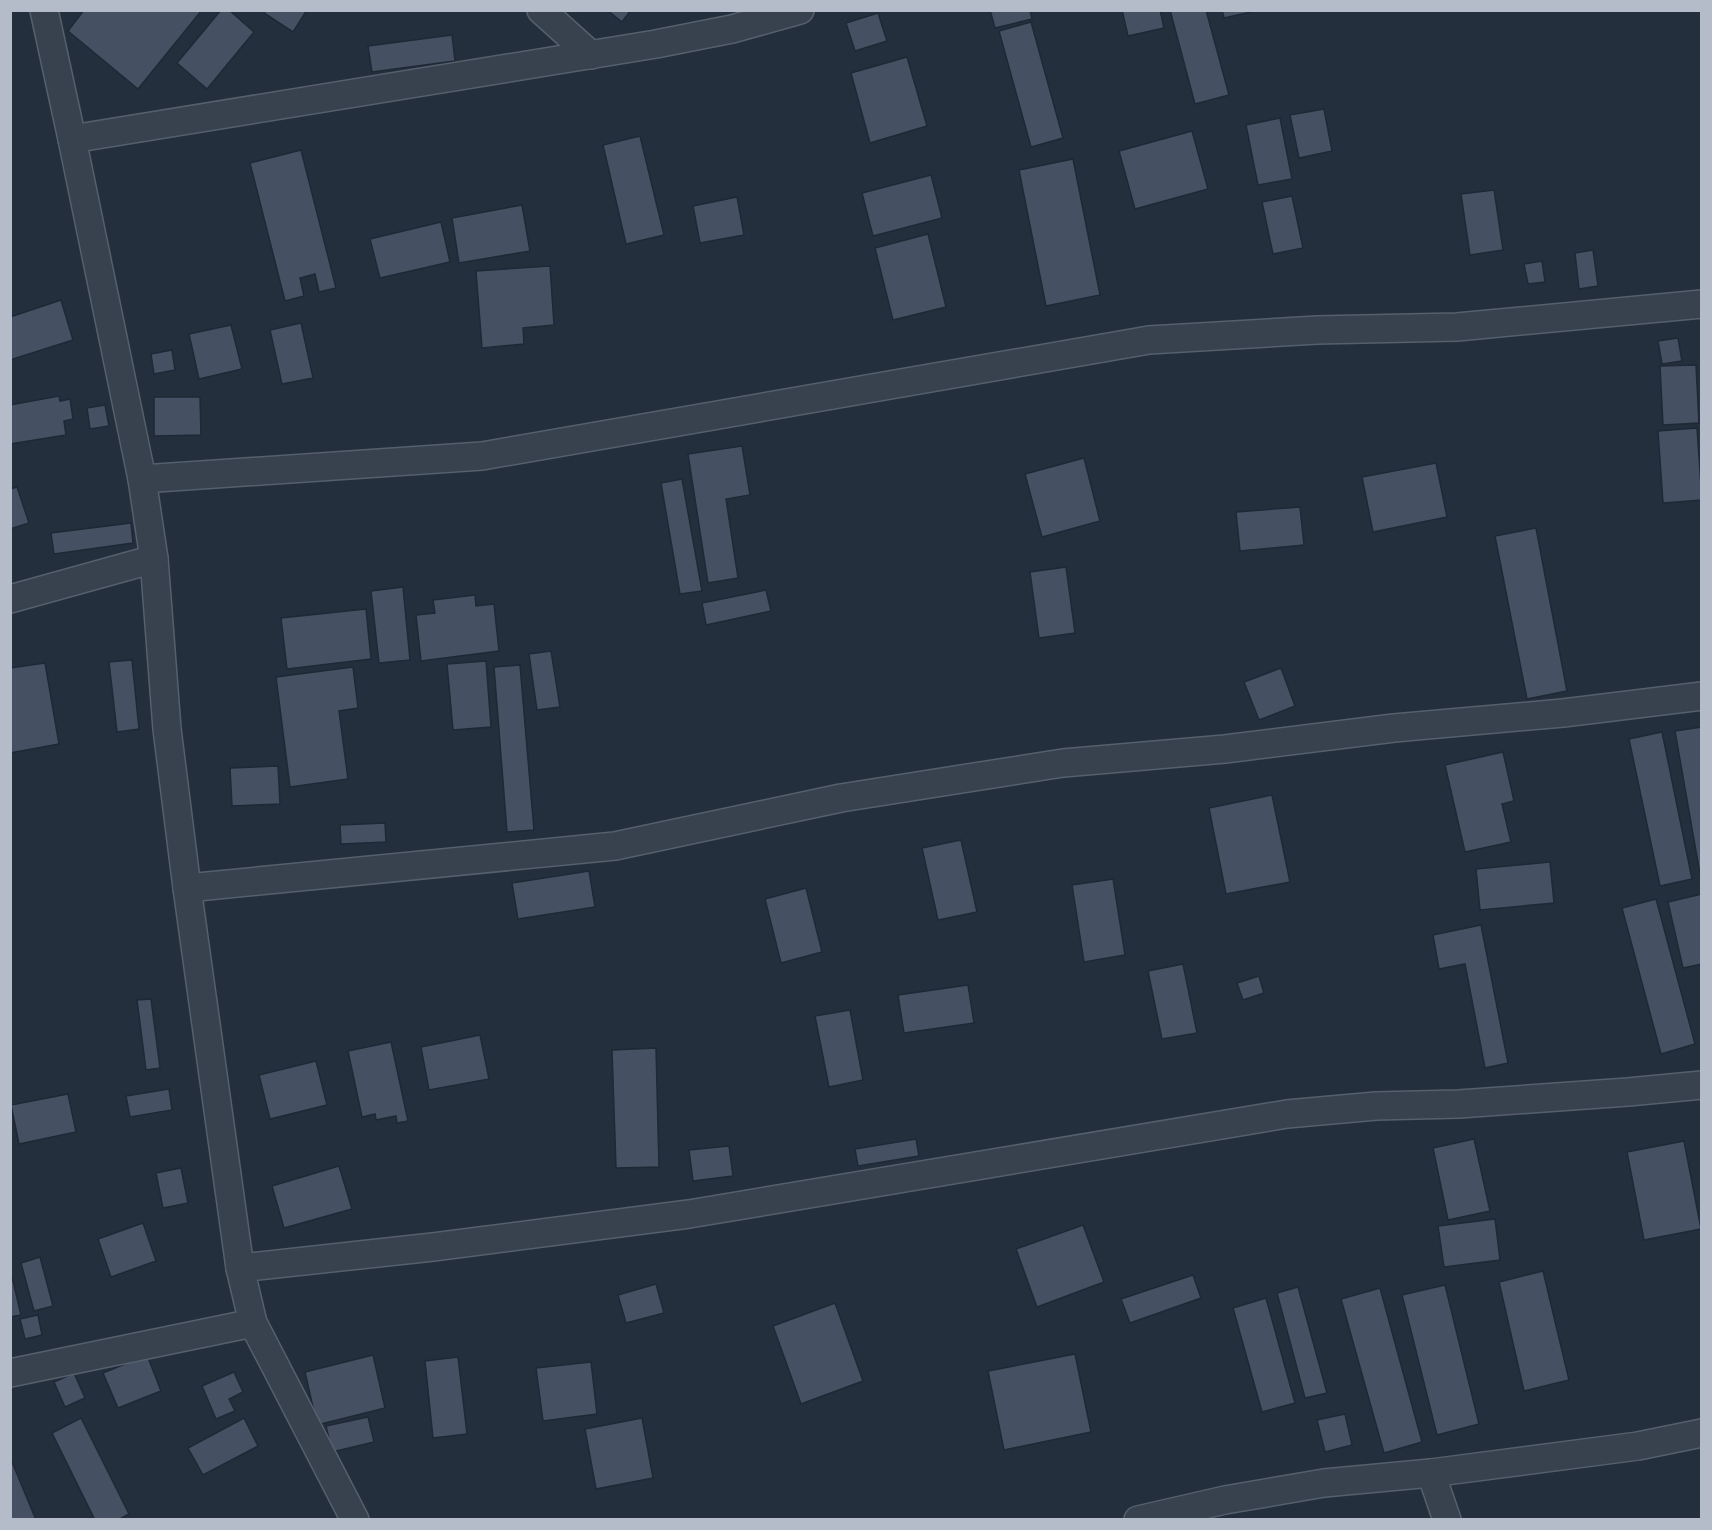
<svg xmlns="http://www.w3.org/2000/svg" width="1712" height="1530" viewBox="0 0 1712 1530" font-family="Signika,sans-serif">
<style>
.building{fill:#455162;stroke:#1f2835;stroke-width:1.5}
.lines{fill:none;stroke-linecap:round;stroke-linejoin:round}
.minor-casing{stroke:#565f6c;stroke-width:30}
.minor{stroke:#38414e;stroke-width:27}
</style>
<rect width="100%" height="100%" fill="#242f3e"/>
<!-- building -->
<g class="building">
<path d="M84,10H202L138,89L68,31Z"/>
<path d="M221,10H229L254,32L207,89L177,63Z"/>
<path d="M266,10H307L293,32L264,13Z"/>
<path d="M607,10H631L622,22Z"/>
<path d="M990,10H1030L1032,19L995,28Z"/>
<path d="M1122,10H1160L1164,28L1128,36Z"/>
<path d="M1170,10H1206L1229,95L1195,104Z"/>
<path d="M1222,10H1251V12L1224,18Z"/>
<path d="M878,13L887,41L855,51L846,23Z"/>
<path d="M1031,22L1063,138L1031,147L999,31Z"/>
<path d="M452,35L455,61L372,72L368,46Z"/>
<path d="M907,57L927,126L870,143L851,73Z"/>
<path d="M1324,109L1332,151L1299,158L1290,115Z"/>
<path d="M1280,118L1292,179L1258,185L1246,125Z"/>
<path d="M1192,131L1208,189L1135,209L1119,151Z"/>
<path d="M640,136L664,235L626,244L603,145Z"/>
<path d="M301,150L336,288L319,292L315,274L300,278L304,296L285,301L250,163Z"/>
<path d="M1073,159L1100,295L1046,306L1019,170Z"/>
<path d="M931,175L942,218L873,236L862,193Z"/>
<path d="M1494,190L1503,250L1470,255L1461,194Z"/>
<path d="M1292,196L1303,248L1273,254L1262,202Z"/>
<path d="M737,197L744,235L700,243L693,206Z"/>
<path d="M522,205L530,251L459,263L452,218Z"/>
<path d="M441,222L450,262L380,278L370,239Z"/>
<path d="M928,234L946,307L893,320L875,248Z"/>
<path d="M1593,250L1598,286L1579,289L1575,253Z"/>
<path d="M1542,261L1545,282L1528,284L1524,264Z"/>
<path d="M550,266L554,325L523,328L524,344L482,348L476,271Z"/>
<path d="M61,300L73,340L10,360V317Z"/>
<path d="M301,323L313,378L282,384L270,330Z"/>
<path d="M231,325L242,369L199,379L189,334Z"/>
<path d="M1678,338L1682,361L1662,364L1658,341Z"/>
<path d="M172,350L175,370L154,374L151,354Z"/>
<path d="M1696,365L1699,423L1663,425L1660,366Z"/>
<path d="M59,396L60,401L70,399L73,419L64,421L66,435L10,444V405Z"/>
<path d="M154,397H200L201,435L154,436Z"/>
<path d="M105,405L109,426L90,429L87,408Z"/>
<path d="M1697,428L1702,500L1663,503L1658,431Z"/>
<path d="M742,446L750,495L726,499L738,578L708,583L688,454Z"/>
<path d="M1084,458L1100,521L1042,537L1025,474Z"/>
<path d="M1436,463L1447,517L1373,532L1362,477Z"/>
<path d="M682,479L702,591L680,594L661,483Z"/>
<path d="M17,487L29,523L10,529V489Z"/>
<path d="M1300,507L1304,545L1240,551L1236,512Z"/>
<path d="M131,523L133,543L54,554L51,533Z"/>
<path d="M1536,528L1567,691L1527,699L1495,536Z"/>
<path d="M1066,567L1075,633L1039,638L1030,572Z"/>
<path d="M403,587L410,660L379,663L371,591Z"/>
<path d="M766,590L771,611L706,625L702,603Z"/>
<path d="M475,595L476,606L494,604L499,651L421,661L416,615L435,613L433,600Z"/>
<path d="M366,609L371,659L287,669L281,618Z"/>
<path d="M551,651L560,707L537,710L529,654Z"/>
<path d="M132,660L139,729L117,732L109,662Z"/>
<path d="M486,661L491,727L453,730L447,664Z"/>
<path d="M45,663L59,744L10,753V668Z"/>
<path d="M520,665L534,830L507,832L494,667Z"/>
<path d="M353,667L358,708L339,711L348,779L290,787L276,677Z"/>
<path d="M1281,668L1295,706L1259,720L1244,682Z"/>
<path d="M1702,727V880H1701L1675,731Z"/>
<path d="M1662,732L1692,879L1660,886L1629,739Z"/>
<path d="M1503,752L1514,801L1502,804L1511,842L1465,852L1445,765Z"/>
<path d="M278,766L280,804L232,806L230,768Z"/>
<path d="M1272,795L1290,882L1226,894L1209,808Z"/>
<path d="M385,823L386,842L341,844L340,825Z"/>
<path d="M961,840L977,912L938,920L922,848Z"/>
<path d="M1550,862L1554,903L1480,910L1476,869Z"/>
<path d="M589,871L595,907L518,919L512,883Z"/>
<path d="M1113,879L1125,955L1084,962L1072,885Z"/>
<path d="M806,888L822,952L781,963L765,899Z"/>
<path d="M1702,894V964L1683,968L1668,902Z"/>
<path d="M1656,899L1695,1044L1661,1054L1622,908Z"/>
<path d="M1481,925L1508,1063L1485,1068L1465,964L1439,969L1433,935Z"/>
<path d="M1183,964L1197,1033L1162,1039L1148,971Z"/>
<path d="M1259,976L1264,993L1243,1000L1237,983Z"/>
<path d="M968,985L974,1023L904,1033L898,995Z"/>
<path d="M151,999L160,1068L146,1070L137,1000Z"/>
<path d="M850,1010L863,1080L829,1087L815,1016Z"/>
<path d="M480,1035L489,1079L429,1090L421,1047Z"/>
<path d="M391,1042L408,1121L397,1123L396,1116L376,1120L375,1114L362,1117L348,1051Z"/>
<path d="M656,1048L659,1167L616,1168L612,1050Z"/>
<path d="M316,1061L327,1105L270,1119L259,1075Z"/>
<path d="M169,1089L172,1110L130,1117L126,1096Z"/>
<path d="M68,1094L76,1132L19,1144L11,1105Z"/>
<path d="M916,1139L919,1156L858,1166L855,1149Z"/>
<path d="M1474,1139L1490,1211L1448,1220L1433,1148Z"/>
<path d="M1684,1141L1701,1229L1644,1240L1627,1152Z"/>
<path d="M729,1146L733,1176L693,1181L689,1150Z"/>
<path d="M339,1166L352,1209L284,1228L272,1186Z"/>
<path d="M181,1168L188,1203L163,1208L156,1173Z"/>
<path d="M1495,1219L1500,1260L1444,1267L1438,1226Z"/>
<path d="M143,1223L156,1261L111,1277L98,1239Z"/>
<path d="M1083,1225L1104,1282L1037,1307L1016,1249Z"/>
<path d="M40,1257L53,1306L34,1311L21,1263Z"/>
<path d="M10,1268L21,1315L10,1317Z"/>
<path d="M1543,1271L1569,1380L1524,1391L1499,1282Z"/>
<path d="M1193,1275L1201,1298L1130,1323L1121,1299Z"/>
<path d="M656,1284L664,1313L626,1323L618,1295Z"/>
<path d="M1445,1285L1479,1424L1437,1435L1402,1295Z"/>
<path d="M1298,1287L1327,1393L1305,1398L1277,1293Z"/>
<path d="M1380,1288L1422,1442L1384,1453L1341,1299Z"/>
<path d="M1266,1298L1295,1403L1262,1412L1233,1308Z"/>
<path d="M835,1303L863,1381L801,1404L773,1326Z"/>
<path d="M38,1315L42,1335L25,1339L20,1319Z"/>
<path d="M1075,1354L1091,1432L1004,1450L988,1371Z"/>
<path d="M147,1355L161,1391L118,1408L103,1373Z"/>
<path d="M373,1355L385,1408L317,1425L305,1372Z"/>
<path d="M458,1357L467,1434L433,1438L425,1361Z"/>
<path d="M591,1362L597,1414L543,1421L536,1368Z"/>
<path d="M234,1372L243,1392L229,1399L235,1411L216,1419L202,1386Z"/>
<path d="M74,1373L85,1398L65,1407L54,1382Z"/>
<path d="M1345,1414L1352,1445L1325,1452L1317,1420Z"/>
<path d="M368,1417L374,1442L332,1452L326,1426Z"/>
<path d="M81,1418L129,1514L118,1520H95L52,1433Z"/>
<path d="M244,1418L258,1446L203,1475L188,1448Z"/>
<path d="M642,1418L653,1478L596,1489L585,1429Z"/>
<path d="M10,1457L36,1520H10Z"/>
</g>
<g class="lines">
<defs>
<g id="minor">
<path d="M44,10L72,139L656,44L732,29L800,10"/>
<path d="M541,10L591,55"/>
<path d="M72,139L142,479L154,559L167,729L187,888L615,846L841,798L1063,763L1225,749L1394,728L1563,713L1702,696"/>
<path d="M142,479L482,456L1149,340L1317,330L1457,327L1702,304"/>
<path d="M10,599L154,559"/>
<path d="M187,888L240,1268"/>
<path d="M10,1373L253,1323"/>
<path d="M1431,1473L1447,1520"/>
<path d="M355,1520L253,1323L240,1268L433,1247L689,1214L1287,1114L1376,1106L1459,1104L1628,1092L1702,1085"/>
<path d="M1138,1520L1225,1500L1324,1483L1431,1473L1638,1446L1702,1433"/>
</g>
</defs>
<!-- minor casing -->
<use href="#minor" class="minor-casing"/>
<!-- minor -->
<use href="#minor" class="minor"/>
</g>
<!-- border -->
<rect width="1712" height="1530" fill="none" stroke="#b4bcc9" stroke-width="24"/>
</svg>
